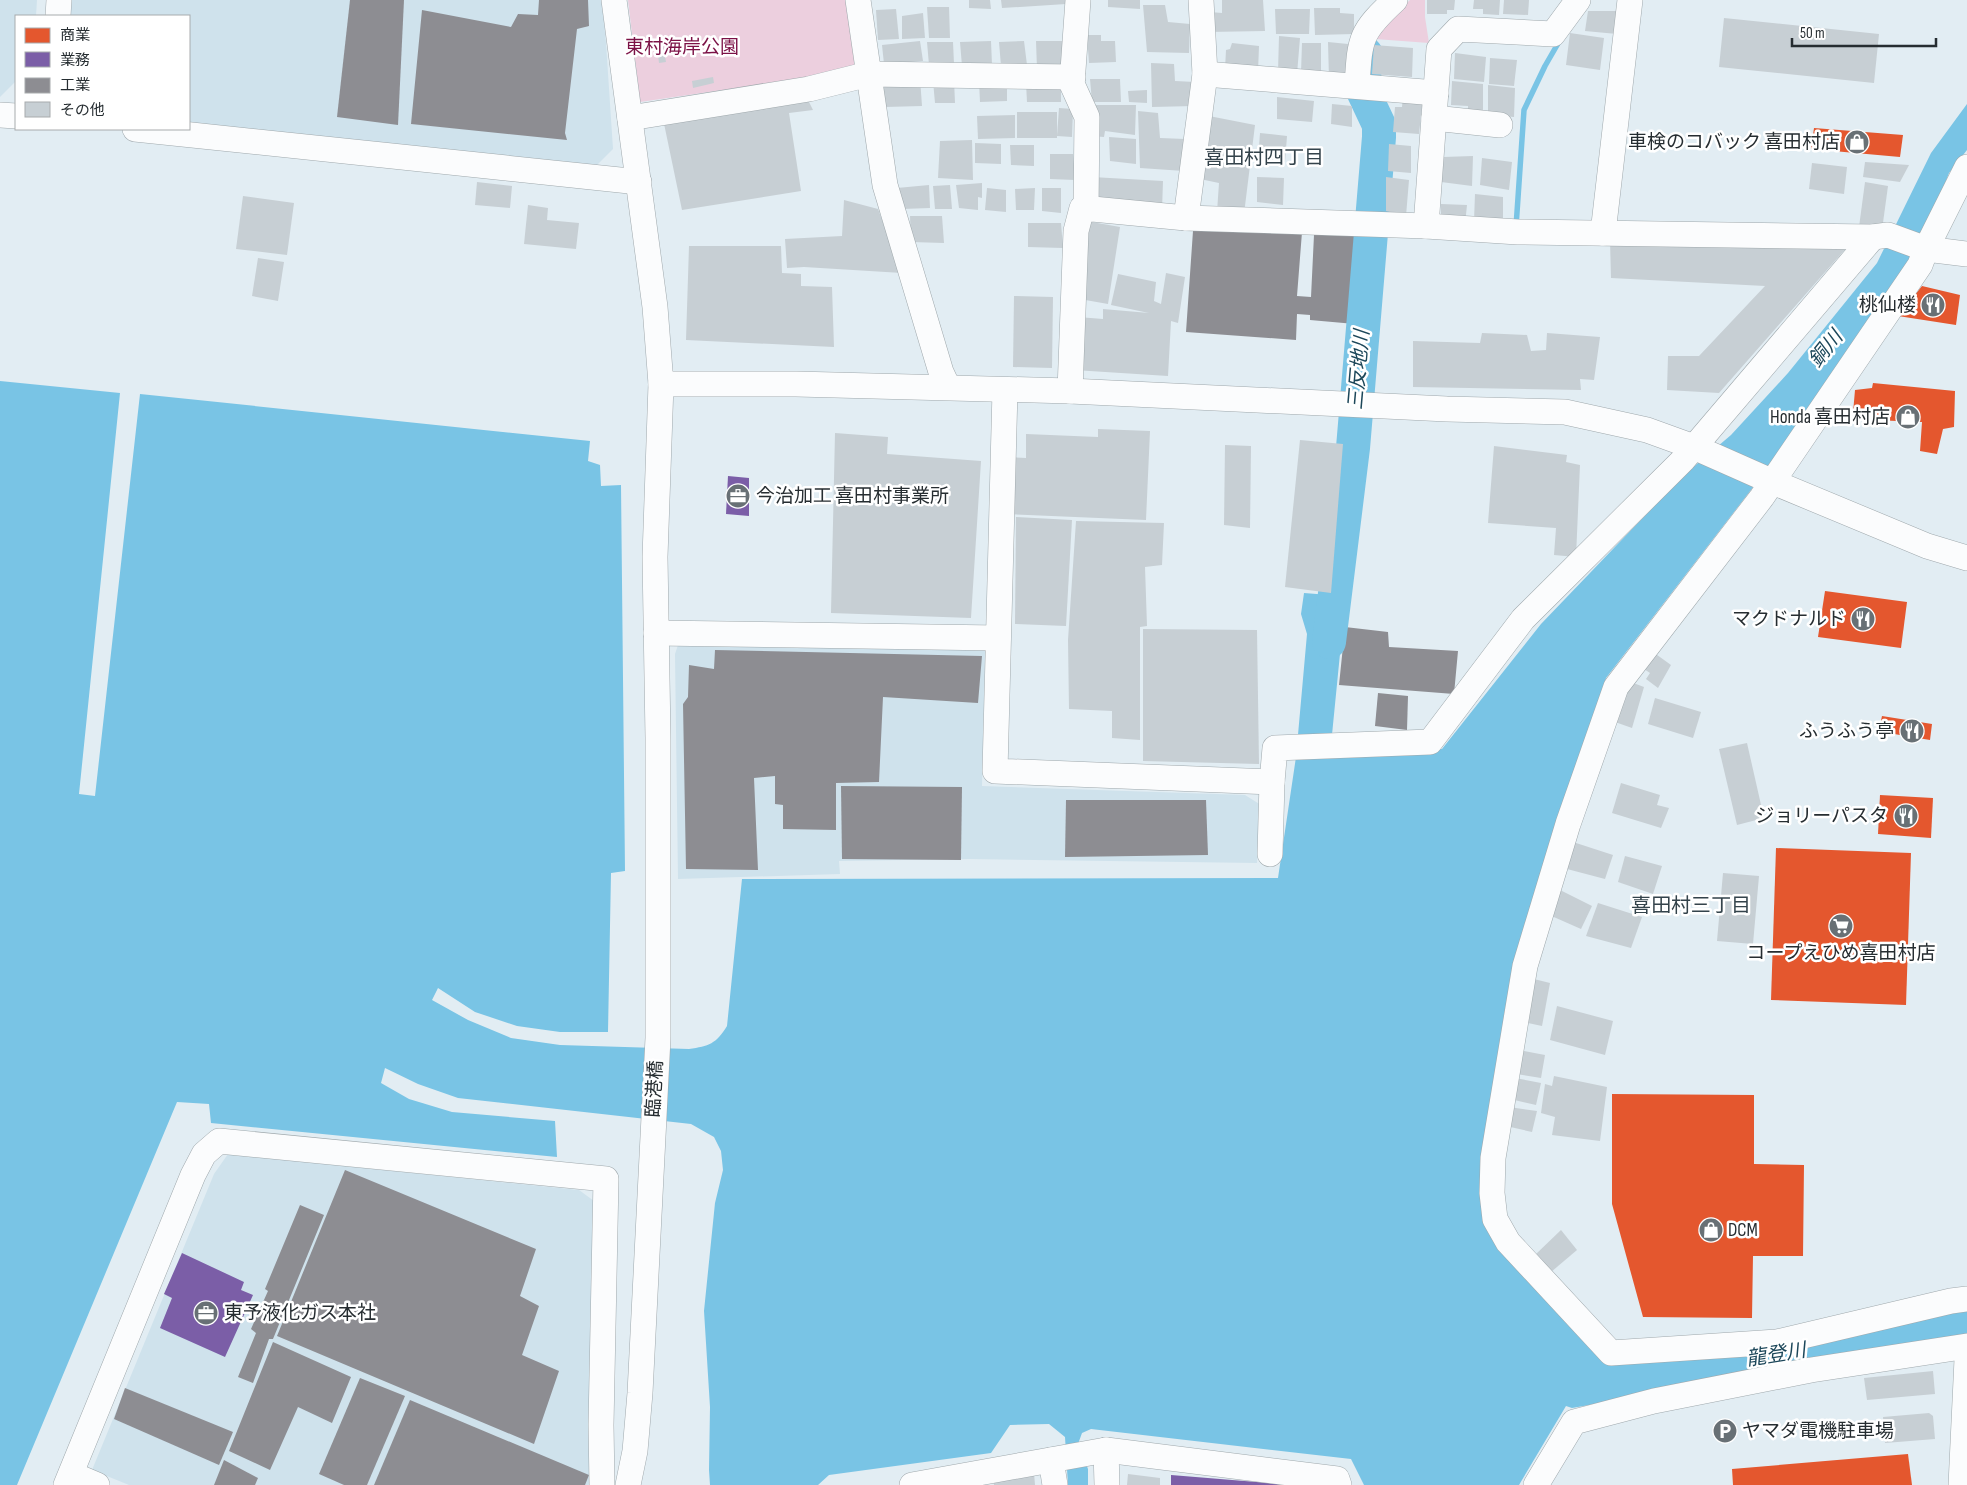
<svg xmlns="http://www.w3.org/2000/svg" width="1967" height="1485" viewBox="0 0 1967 1485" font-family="'Sofia Sans Condensed','Noto Sans JP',sans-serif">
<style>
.built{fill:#cfe2ec}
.green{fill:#eccfde}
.water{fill:#79c4e5}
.shops{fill:#e4572e}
.offices{fill:#7b5ea7}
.industry{fill:#8d8d92}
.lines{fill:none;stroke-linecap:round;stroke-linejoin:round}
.stream{stroke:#79c4e5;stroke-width:5.5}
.river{stroke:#79c4e5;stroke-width:34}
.building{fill:#c7cfd4}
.minor-casing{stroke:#9fa8ac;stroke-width:26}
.minor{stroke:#fbfcfd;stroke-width:25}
.labels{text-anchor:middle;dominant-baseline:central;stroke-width:5;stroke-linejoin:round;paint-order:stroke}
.park-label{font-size:19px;fill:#7b1146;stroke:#fff}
.poi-label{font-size:19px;fill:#262d31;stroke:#fff;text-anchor:end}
.street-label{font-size:19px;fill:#262d31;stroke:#fff}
.neighbourhood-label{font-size:20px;fill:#34434b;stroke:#fff}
.water-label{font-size:20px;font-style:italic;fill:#1c475a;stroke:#fff}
</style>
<rect width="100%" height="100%" fill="#e2edf3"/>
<!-- built -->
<g class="built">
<path d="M0,0H37L36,16H16V81L0,97Z"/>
<path d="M69,0H602L606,43L613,149L593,169L189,126V16H68Z"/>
<path d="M679,642L985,650L982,786L1245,795L1261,805L1257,863L969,859L839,861L840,874L678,879L675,654Z"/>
<path d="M228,1154L579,1190L594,1201L590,1485H129L92,1470L214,1174Z"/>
</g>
<!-- green -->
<g class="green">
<path d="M628,0H850L859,70L640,102Z"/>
<path d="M1410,0H1425V17L1429,43L1375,39L1376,31Z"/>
</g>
<!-- water -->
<path class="water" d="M1967,104V150L1949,173L1916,260L1781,451L1606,678L1521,939L1490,1226L1604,1361L1967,1311V1339L1572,1408L1566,1406L1519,1485H1364L1351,1459L1091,1429L1082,1433L1078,1444L1088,1469V1485H1068L1065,1437L1049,1424L1010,1425L991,1453L829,1475L818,1485H710L709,1470L710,1407L704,1311L715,1203L723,1170L721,1151L714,1137L691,1124L458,1098L418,1084L385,1068L381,1083L409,1099L452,1112L555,1121L557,1157L211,1123L209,1104L177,1102L17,1485H0V381L120,393L79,794L95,796L140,394L590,441L588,461L600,465L601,486L621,485L625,871L611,873L608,1032H560L517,1026L475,1012L438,988L432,1000L468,1020L511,1038L560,1045L689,1049C709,1046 716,1044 727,1026L742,879L1278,878L1296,757L1307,634L1301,614L1304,593L1342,596L1345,603L1330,755L1442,749L1541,624L1684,475L1731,435L1788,373L1877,263L1931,153Z"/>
<!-- shops -->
<g class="shops">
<path d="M1814,128L1903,135L1900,157L1811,149Z"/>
<path d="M1922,286L1960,295L1956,325L1898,316Z"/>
<path d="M1873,383L1955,391L1954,427L1943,429L1937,454L1920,451L1922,422L1872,420L1853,413L1855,390L1872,388Z"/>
<path d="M1825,591L1907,602L1901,648L1818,637Z"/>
<path d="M1882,716L1932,724L1930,740L1894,734L1892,728L1880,725Z"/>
<path d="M1880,795L1933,798L1931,838L1878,834Z"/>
<path d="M1776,848L1911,853L1906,1005L1771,1000Z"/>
<path d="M1612,1094L1754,1095V1164L1804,1165L1803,1256H1753L1752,1318L1643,1317L1612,1204Z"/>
<path d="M1908,1454L1912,1485H1733L1732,1469Z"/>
</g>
<!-- offices -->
<g class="offices">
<path d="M728,476L749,478V516L726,514Z"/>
<path d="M182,1253L244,1282L241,1290L253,1295L225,1357L160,1328L172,1298L164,1294Z"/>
<path d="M1171,1475L1281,1484V1485H1171Z"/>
</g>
<!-- industry -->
<g class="industry">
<path d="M350,0H404L398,125L337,117Z"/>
<path d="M539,0H588L589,26L577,29L565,133L567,140L411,124L422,10L511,27L518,14L538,15Z"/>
<path d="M1198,226L1302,232L1297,296L1311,297L1314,235H1364L1355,324L1310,320V315L1297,314L1296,340L1186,332L1193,231Z"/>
<path d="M1345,627L1388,632L1389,647L1458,651L1454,694L1339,685Z"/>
<path d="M715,650L982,656L978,703L883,697L879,782L836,783V830L783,829V805L775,804V776L754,778L758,870L686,869L683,704L688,697L689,665L714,669Z"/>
<path d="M1378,693L1408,696L1407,730L1375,726Z"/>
<path d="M841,786L962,787L961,860L842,859Z"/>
<path d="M1066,800H1206L1208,855L1065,857Z"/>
<path d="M345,1170L536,1249L520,1296L539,1306L522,1355L559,1371L534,1444L277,1336Z"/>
<path d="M300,1205L324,1215L273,1339H269L253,1383L238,1377L256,1333L251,1329L268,1291L265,1289Z"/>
<path d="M273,1342L351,1377L332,1423L298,1407L270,1470L229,1451Z"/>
<path d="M360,1378L405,1396L367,1485H344L319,1474Z"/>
<path d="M125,1388L233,1432L219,1465L114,1419Z"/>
<path d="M410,1400L589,1475L585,1485H374Z"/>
<path d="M224,1460L258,1478L255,1485H214Z"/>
</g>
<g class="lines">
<!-- stream -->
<path class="stream" d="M1516,227L1524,110L1545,66L1560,40"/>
<!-- river -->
<path class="river" d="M1329,642L1353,448L1379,137V125L1363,91L1366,54"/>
</g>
<!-- building -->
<g class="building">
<path d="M969,0H990L991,9L969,8Z"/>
<path d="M1001,0H1066V4L1002,8Z"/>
<path d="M1108,0H1140V9L1108,7Z"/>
<path d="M1222,0H1263L1265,31L1208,32L1210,12L1222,13Z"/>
<path d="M1427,0H1455L1454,10H1447V14H1427Z"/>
<path d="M1474,0H1500L1499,15L1483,14V9H1473Z"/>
<path d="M1504,0H1529L1528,15L1503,14Z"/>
<path d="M1143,5H1165L1168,22L1190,24L1189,53L1147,52Z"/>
<path d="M927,7H949L950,38H929Z"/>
<path d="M1314,8H1340V13L1354,14V34L1315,35Z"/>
<path d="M896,9L899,39L878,40L876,10Z"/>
<path d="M1275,9H1310L1309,34H1276Z"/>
<path d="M1588,11H1619L1617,34L1585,31Z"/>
<path d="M923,13L925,38L902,39V16Z"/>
<path d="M1724,18L1879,34L1874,83L1719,67Z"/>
<path d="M1570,33L1604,38L1600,70L1566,65Z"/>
<path d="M1087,35H1101V41H1115L1116,62L1089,63Z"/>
<path d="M1279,36L1300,38L1297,74L1278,72Z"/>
<path d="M656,40H662L666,62L659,63Z"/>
<path d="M920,41L923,61L884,64L882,45Z"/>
<path d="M991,41L992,65L962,66L960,42Z"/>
<path d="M1024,41L1027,65L1001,66L999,42Z"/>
<path d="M1036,41H1065L1067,69H1037Z"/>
<path d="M927,42H953L954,64L929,65Z"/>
<path d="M1328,42L1348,44L1349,74L1329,79Z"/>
<path d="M1232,43L1259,46L1258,72L1225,69L1226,50L1230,49Z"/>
<path d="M1302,43H1321V75L1301,73Z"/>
<path d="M1374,45L1413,48L1412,77L1372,74Z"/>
<path d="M1455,53L1486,57L1484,82L1454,79Z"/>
<path d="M1490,58L1517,60L1514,86L1489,84Z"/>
<path d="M1151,63L1174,64L1175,81L1195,82L1194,106L1152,107Z"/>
<path d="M713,77L714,83L693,88L692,81Z"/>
<path d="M920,78L922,106L885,107L883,86Z"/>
<path d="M1090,79H1120L1121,102H1092Z"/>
<path d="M954,80L955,103H935L933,81Z"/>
<path d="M1007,80V101L980,102L979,81Z"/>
<path d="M1452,81L1483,84V113H1468V106L1451,105Z"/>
<path d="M1061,82V102H1027L1026,83Z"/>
<path d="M1488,85L1515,88L1514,117L1488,115Z"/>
<path d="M801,86L813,110L789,113L801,191L682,210L662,114Z"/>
<path d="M1147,90V103L1129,102L1128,91Z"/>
<path d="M1403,94L1423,96L1419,134L1393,132L1395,107H1402Z"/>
<path d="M1277,97L1314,101L1312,122L1277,119Z"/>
<path d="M1332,104L1352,106V127L1331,124Z"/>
<path d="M1090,105H1136L1135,135L1105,131L1104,137L1091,136Z"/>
<path d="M1059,108L1073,109L1072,137L1057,136Z"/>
<path d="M1138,111L1158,113L1160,138L1185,139L1184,171L1140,168Z"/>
<rect x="1017" y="112" width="40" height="26"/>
<path d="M1015,115V138L978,139L977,116Z"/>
<path d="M1209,116L1255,125L1244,214L1217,212L1219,183L1200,179Z"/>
<path d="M1260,133L1287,136L1285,162L1258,160Z"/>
<path d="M1109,137L1136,139V164L1110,161Z"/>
<path d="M972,140L973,180L938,178L940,141Z"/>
<path d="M975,143L1001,144V164L975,163Z"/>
<path d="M1389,144L1411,146V173L1388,171Z"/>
<path d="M1010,145H1034V166L1011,165Z"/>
<path d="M1050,154H1073L1075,180L1050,179Z"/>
<path d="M1473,156L1472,186L1441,182L1443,157Z"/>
<path d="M1482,158L1512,162L1509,190L1480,185Z"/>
<path d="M1865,162L1909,165L1900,182L1863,177Z"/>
<path d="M1812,163L1847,167L1844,194L1809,189Z"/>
<path d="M1092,177L1163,181L1162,210L1095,206Z"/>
<path d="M1257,177L1284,178L1283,205L1257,202Z"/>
<path d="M1386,177L1409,180L1406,216L1386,211Z"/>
<path d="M477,182L512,186L510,208L475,205Z"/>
<path d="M1865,182L1888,186L1882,230L1859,227Z"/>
<path d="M982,183V198L978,197V210L959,208L956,185Z"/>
<path d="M929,185L930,208L902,209L897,188Z"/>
<path d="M950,185L952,209H935L933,186Z"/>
<path d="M987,188L1006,190V212L985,210Z"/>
<path d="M1035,188L1034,210H1016L1015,189Z"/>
<path d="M1042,188H1061V213L1042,211Z"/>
<path d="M1475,194L1503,197V223L1474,221Z"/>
<path d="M243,196L294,203L287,255L236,249Z"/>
<path d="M844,200L878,209L902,273L804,267L787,268L785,239L842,236Z"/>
<path d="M1441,204L1467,205L1465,224L1441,223Z"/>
<path d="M528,205L548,208L547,220L579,223L576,249L524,244Z"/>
<path d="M910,216H942L944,243L911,242Z"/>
<path d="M1086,221L1120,227L1108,304L1074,298Z"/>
<path d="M1028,223H1061L1063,248L1028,247Z"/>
<path d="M1610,240L1848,246L1719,393L1667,390L1668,356H1699L1765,286L1611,278Z"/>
<path d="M689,246H781L782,273L801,274V286L832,287L834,347L686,340Z"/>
<path d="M258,258L284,262L278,301L252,296Z"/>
<path d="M1166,273L1185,277L1178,323L1171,321L1168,376L1074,370L1078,317L1103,319V309L1149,313L1111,305L1118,274L1156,282L1154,301L1161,304Z"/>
<path d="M1014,296L1053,297L1052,368L1013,367Z"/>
<path d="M1482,333L1527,335L1531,351L1546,350L1547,333L1600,337L1594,380L1580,379L1581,390L1413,387V341L1480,343Z"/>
<path d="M1098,429L1150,431L1146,520L1005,514L1007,457L1026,458V434L1098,437Z"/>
<path d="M835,433L888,437L887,454L981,461L971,618L831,613Z"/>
<path d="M1300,440L1343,444L1331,593L1285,587Z"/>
<path d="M1225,445L1251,446L1250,528L1224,525Z"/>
<path d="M1494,446L1567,455L1566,462L1580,465L1576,557L1554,555L1556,528L1488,523Z"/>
<path d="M1016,517L1072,520L1066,626L1015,624Z"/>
<path d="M1076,521L1164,523L1162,565L1145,567L1147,626L1140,627V740L1112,738V711L1069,709L1068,640Z"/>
<path d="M1143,629L1257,630L1259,764L1143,761Z"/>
<path d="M1653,652L1671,665L1658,688L1646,679L1650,673L1644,669Z"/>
<path d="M1628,681L1644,687L1632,728L1615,722Z"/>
<path d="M1655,698L1701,712L1693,738L1648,724Z"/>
<path d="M1747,743L1764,818L1737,825L1719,749Z"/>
<path d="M1621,783L1660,795L1657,805L1669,808L1661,828L1612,813Z"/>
<path d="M1573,842L1613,855L1605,879L1567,869Z"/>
<path d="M1625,856L1662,866L1653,894L1618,882Z"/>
<path d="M1723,873L1759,876L1753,944L1717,941Z"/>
<path d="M1556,888L1592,906L1581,929L1547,914Z"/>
<path d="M1598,903L1642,917L1631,948L1586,936Z"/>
<path d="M1534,979L1550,983L1542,1026L1528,1023Z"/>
<path d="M1557,1006L1613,1021L1605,1055L1550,1040Z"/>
<path d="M1519,1050L1545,1055L1541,1078L1516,1074Z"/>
<path d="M1554,1076L1607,1087L1600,1141L1552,1135L1555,1117L1541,1113L1545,1084L1552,1086Z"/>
<path d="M1515,1078L1541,1083L1536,1105L1510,1099Z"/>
<path d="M1509,1107L1537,1111L1532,1132L1506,1126Z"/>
<path d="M1561,1230L1577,1250L1551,1272L1535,1255Z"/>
<path d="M1933,1371L1935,1394L1867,1400L1864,1378Z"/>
<path d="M1929,1413L1933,1416L1935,1439L1885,1443L1883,1417Z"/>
<path d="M1034,1473L1035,1485H994L993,1478Z"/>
<path d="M1128,1474L1160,1478V1485H1127Z"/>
</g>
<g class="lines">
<defs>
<g id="minor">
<path d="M614,0L655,307L661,384L655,557L658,738V1038L640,1393L635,1451L628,1485"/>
<path d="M858,0L885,185L941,372L948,387"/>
<path d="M1078,0L1072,84L1087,117L1086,208"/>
<path d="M58,16L59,0"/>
<path d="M1205,74L1436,93"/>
<path d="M1357,86C1360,39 1359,33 1395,0"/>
<path d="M0,115L16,116"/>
<path d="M630,118L809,89L869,74L1073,77"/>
<path d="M1434,118L1500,125"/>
<path d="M135,129L639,182"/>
<path d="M1967,167L1926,249L1920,265L1762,497L1616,687L1568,824L1525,966L1493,1158L1492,1193L1495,1219L1508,1242L1611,1353L1777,1342L1951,1301L1967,1299"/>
<path d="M1186,218L1205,74L1201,0"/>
<path d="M1426,226L1439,49L1458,29L1553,34L1578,0"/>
<path d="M1603,233L1630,0"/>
<path d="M661,384H796L1070,391L1447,409L1565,412L1647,430L1694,447L1773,482L1927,546L1967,558"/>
<path d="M1005,390L995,771L1272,782"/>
<path d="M1070,391L1076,231L1082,208L1186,218L1426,226L1518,232L1873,237L1888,235L1926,249L1967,254"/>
<path d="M656,633L998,638"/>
<path d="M1270,854L1272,782L1275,748L1430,742L1523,619L1683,460L1873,237"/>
<path d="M1106,1450L1107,1485"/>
<path d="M1051,1460L1055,1485"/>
<path d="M71,1474L97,1485"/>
<path d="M66,1485L193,1175L204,1154L219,1141L606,1179L601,1425L602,1485"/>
<path d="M912,1485L1106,1450L1337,1479L1339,1485"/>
<path d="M1536,1485L1574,1422L1654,1401L1811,1370L1967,1346"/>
<path d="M1961,1485L1967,1359"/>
</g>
</defs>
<!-- minor casing -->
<use href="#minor" class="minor-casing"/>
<!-- minor -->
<use href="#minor" class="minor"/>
</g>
<!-- icons -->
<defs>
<symbol id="shop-disc" viewBox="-11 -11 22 22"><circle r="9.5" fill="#687075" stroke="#fff"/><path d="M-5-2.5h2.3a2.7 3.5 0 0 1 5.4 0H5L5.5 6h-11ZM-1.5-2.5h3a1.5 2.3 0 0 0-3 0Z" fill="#fff"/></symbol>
<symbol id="restaurant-disc" viewBox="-11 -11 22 22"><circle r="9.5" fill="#687075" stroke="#fff"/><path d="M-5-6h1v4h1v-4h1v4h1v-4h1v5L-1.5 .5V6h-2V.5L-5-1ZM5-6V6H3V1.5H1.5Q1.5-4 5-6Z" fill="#fff"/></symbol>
<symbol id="office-disc" viewBox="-11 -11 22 22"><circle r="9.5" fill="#687075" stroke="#fff"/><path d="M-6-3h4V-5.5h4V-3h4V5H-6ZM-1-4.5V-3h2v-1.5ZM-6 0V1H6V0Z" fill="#fff"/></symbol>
<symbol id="supermarket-disc" viewBox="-11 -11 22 22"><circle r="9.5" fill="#687075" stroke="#fff"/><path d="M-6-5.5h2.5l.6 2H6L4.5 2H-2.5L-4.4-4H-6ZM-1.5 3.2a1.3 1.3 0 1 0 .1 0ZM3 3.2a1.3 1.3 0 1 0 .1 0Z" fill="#fff"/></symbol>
<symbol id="parking-disc" viewBox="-11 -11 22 22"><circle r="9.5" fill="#687075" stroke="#fff"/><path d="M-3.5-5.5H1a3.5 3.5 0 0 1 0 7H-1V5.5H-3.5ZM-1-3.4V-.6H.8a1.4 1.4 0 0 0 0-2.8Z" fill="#fff"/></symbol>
</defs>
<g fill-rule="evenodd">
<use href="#shop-disc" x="1843" y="128" width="28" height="28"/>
<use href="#restaurant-disc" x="1919" y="291" width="28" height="28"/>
<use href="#shop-disc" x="1894" y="403" width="28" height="28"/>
<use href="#office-disc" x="724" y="482" width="28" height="28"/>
<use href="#restaurant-disc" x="1849" y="605" width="28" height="28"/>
<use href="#restaurant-disc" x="1898" y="717" width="28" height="28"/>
<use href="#restaurant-disc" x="1892" y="802" width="28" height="28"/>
<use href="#supermarket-disc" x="1827" y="912" width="28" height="28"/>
<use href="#shop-disc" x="1697" y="1216" width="28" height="28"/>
<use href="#office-disc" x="192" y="1299" width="28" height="28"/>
<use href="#parking-disc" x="1711" y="1417" width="28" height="28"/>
</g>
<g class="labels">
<!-- park labels -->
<g class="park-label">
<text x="682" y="47">東村海岸公園</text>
</g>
<!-- poi labels -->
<g class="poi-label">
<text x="1840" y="142">車検のコバック 喜田村店</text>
<text x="1916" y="305">桃仙楼</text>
<text x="1890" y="417">Honda 喜田村店</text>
<text x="756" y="496" text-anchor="start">今治加工 喜田村事業所</text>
<text x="1846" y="619">マクドナルド</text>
<text x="1894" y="731">ふうふう亭</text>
<text x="1888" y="816">ジョリーパスタ</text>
<text x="1841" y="953" text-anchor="middle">コープえひめ喜田村店</text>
<text x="1728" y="1230" text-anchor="start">DCM</text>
<text x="224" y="1313" text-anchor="start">東予液化ガス本社</text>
<text x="1742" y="1431" text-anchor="start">ヤマダ電機駐車場</text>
</g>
<!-- street labels -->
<g class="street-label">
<text transform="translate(655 1089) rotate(-87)">臨港橋</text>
</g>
<!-- neighbourhood labels -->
<g class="neighbourhood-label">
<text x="1264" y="158">喜田村四丁目</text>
<text x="1691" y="906">喜田村三丁目</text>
</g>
<!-- water labels -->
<g class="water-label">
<text transform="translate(1826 349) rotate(-51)">銅川</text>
<text transform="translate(1359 370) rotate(-85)">三反地川</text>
<text transform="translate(1776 1355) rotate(-9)">龍登川</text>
</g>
</g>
<!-- legend -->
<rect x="15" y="15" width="175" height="115" fill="#ffffff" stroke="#a8abad"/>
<rect x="25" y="28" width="25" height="15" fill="#e4572e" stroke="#a8abad"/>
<text x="60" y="40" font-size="15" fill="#262d31">商業</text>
<rect x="25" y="52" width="25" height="15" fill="#7b5ea7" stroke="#a8abad"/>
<text x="60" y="65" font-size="15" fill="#262d31">業務</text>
<rect x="25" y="78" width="25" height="15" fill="#8d8d92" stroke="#a8abad"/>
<text x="60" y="90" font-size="15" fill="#262d31">工業</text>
<rect x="25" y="102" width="25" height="15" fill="#c7cfd4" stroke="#a8abad"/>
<text x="60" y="115" font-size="15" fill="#262d31">その他</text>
<!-- scale -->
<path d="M1792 38v8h144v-8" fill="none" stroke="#262d31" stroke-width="2.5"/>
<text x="1800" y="38" font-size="15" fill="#262d31" stroke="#ffffff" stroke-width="4" paint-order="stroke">50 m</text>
</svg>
